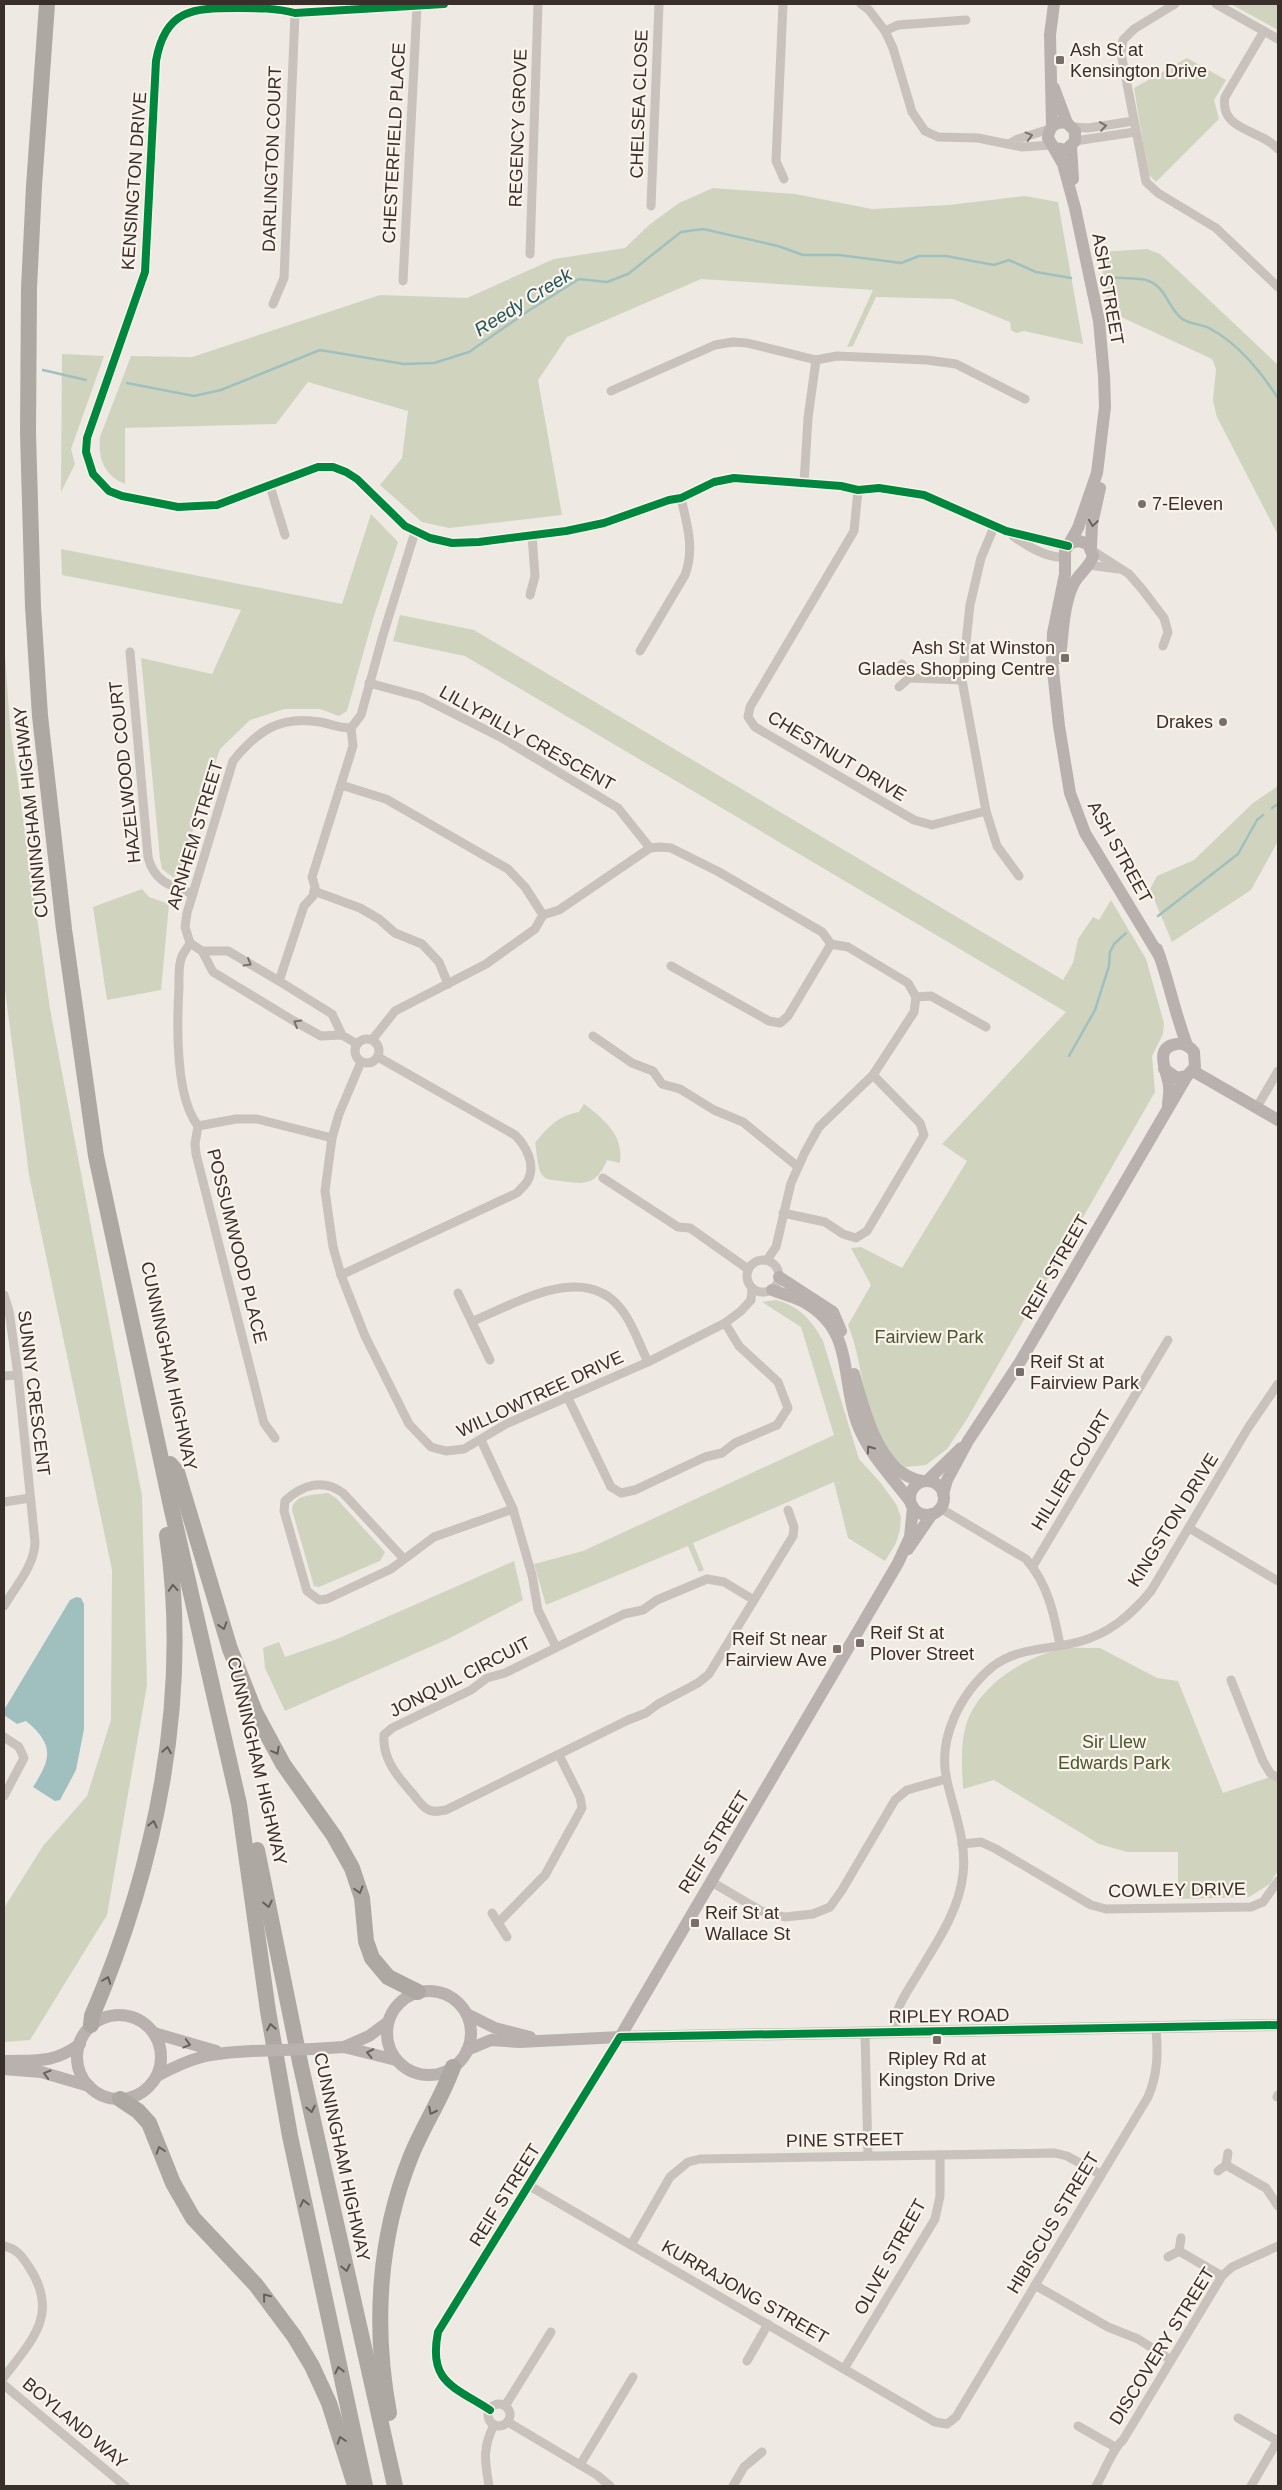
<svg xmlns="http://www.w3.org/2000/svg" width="1282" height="2490" viewBox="0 0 1282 2490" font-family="Arial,sans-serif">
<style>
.green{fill:#d0d4be}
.water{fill:#a0c0bf}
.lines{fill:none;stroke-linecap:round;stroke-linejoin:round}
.stream{stroke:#a0c0bf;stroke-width:2.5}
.street{stroke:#c8c1bc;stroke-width:9}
.secondary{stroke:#b8b1ad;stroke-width:12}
.highway{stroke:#ada8a2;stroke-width:16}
.secondary-bridge{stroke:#b8b1ad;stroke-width:12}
.cycleway-casing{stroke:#faf3eb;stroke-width:11}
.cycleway{stroke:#00873e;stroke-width:8}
.oneway{stroke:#79706c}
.oneway2{stroke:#6b625e}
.oneway3{stroke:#675f5a}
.poi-dot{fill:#786f6b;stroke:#faf3eb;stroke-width:2}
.labels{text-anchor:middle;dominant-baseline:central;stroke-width:4.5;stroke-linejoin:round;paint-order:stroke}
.poi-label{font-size:18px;fill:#382e2a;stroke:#faf3eb;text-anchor:start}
.street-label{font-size:18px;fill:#382e2a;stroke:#faf3eb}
.park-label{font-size:18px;fill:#49562e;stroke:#faf3eb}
.water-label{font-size:19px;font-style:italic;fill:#20575a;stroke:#faf3eb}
</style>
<rect width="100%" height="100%" fill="#eee9e3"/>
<!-- green -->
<g class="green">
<path d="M1231,4H1278V30Z"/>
<path d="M1187,58L1226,80L1214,100L1219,119L1156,182L1148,174L1134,88Z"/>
<path d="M713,188L795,194L872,209L949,205L1025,196L1058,202L1083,344L1024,331L1016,333L1011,330L1010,322L953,299L876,297L853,346L847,347L873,290L701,279L567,337L538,380L562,515L449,528L422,522L380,485L402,458L408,411L308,382L276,424L125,428V484C104,475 98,459 100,437L131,356L192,357L380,295L467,298L554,259L625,248L649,225L679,203Z"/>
<path d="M1147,249L1160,254L1171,264L1278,365V535L1217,417L1213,401L1216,369L1212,359L1108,311L1100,252Z"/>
<path d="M62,354L104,356L71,449L75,464L61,492Z"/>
<path d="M371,514L398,542L372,622L347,711L339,716L320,709H284L250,720L220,749L180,869L174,878L162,869L160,859L141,658L212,674L241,610L62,575L61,549L342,604Z"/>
<path d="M400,615L474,630L1063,980L1073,963L1078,939L1093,917L1099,920L1111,900L1146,959L1164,1023L1163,1034L1152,1056L1155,1092L967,1419L947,1449L926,1465L905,1467C899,1461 890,1455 885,1448C862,1412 864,1364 848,1325L871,1285L851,1248L861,1247L902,1268L967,1161L942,1144L1066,1012L465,656L393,641Z"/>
<path d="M4,641L10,726L50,1009L142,1496L147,1685L107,1915L30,2040L4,2042V1908L43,1846L87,1796L111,1720L112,1570L29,1175L4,982Z"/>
<path d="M1278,786V841L1251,890L1172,942L1150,889L1157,876L1194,860L1253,803Z"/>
<path d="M142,889L149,897L169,904L161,990L107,1000L93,907Z"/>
<path d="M584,1104C604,1119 624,1135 620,1163L607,1160C597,1184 586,1185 561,1181C556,1180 547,1181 543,1176C537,1170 537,1151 535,1143C548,1127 558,1116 579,1112Z"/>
<path d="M776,1300C799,1306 812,1320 823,1341L859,1459L880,1482L896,1504L901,1517L900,1530L896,1543L885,1561L848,1538L834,1482L693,1543L704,1570L699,1572L688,1546L546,1605L534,1564L583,1551L834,1435L801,1327L762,1302Z"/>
<path d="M328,1493L336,1498L385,1552L380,1561L319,1587L314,1586L292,1510C293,1494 315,1495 328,1493Z"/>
<path d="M514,1561L523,1600L448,1639L285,1711L265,1668L263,1648L279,1642L285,1657L337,1639Z"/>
<path d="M1100,1648L1157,1678L1178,1681L1223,1793L1270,1777L1278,1783V1870L1270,1884L1249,1897L1178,1899V1852H1127L1099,1844L994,1780L963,1789C962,1768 960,1746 966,1725C978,1686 1024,1657 1062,1649C1074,1647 1088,1648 1100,1648Z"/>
</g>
<!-- water -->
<path class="water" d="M76,1597L81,1598L84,1604V1729L76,1770L60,1800L55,1801L33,1787C51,1759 55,1745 26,1721L17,1724L4,1715V1710L70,1600Z"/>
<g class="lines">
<!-- stream -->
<g class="stream">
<path d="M1100,277C1111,278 1138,278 1146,280C1166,286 1167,306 1181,318C1188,324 1201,324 1209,328C1239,344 1260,371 1278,398"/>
<path d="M43,370L86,380"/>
<path d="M127,383L194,396L221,390L320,350L404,364L434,363L469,352L528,311L579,279L607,282L628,274L681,232L703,229L778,246L803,255H839L901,263L919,256H946L994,265L1009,260L1036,272L1071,278"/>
<path d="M1272,808L1278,804"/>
<path d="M1158,916L1238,854L1257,820L1263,815"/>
<path d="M1069,1056L1095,1010L1109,966L1110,952L1114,944L1126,933"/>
</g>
<!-- street -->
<g class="street">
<path d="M444,4L295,13C276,8 258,8 238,8C193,8 165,9 156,61L145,272L87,438L86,452L93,474L109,491L122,496L178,507L217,505L318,467H333L346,472L357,479L405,526L430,538L452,543L479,542L566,531L604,523L669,500L681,498L714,482L734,478L841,486L858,490L879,488L924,495L1006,531L1068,546"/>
<path d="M783,4L776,161L784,179"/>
<path d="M861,4L869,10L885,31L893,48L912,112L925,131L938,137L978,138L1022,147L1051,145"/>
<path d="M1175,4L1134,29L1123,40L1121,53L1146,182L1158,193L1216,228L1278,287"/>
<path d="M1216,4L1278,39"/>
<path d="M885,31L898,25L966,20"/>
<path d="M1264,31L1225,97C1219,131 1261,129 1278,149"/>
<path d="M1073,127L1088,128L1134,121"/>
<path d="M1075,141L1135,132"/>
<path d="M1009,144L1018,139L1050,129"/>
<path d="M651,206L659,4"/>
<path d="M530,254L538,4"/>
<path d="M403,281L417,6"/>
<path d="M273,304L284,278L295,13"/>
<path d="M611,391L715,345L733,342L747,343L816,360L837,356L927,360L956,364L1025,399"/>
<path d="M804,483L808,418L816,360"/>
<path d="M270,486L285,535"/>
<path d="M858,490L854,531L750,707L748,717L755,727L914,820L932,825L986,811"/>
<path d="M994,527L981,558L970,605L962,680L986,811L997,846L1019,876"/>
<path d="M1013,536C1027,546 1047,559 1065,557"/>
<path d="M1093,551L1129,574L1142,589L1164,618L1168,632L1163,646"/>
<path d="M1089,565L1118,569"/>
<path d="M530,595L535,576L532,535"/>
<path d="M640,651L685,575C695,548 687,525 681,498"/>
<path d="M130,652L148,857C154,882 171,886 193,894"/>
<path d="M909,678L962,680"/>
<path d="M369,683L421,697L502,738L618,808L650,848"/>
<path d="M899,687L909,678L902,664"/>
<path d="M341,785L386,799L508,869L525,887L543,915"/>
<path d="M314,891L360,908L379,919L395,933L422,944L439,962L448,984"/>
<path d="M190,943C188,947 184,952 182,956C178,966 179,977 179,987C177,1023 175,1097 198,1126L195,1144L196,1154L264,1423L275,1438"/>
<path d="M202,951L213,972L294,1021L321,1036L342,1035"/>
<path d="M671,966L769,1021L780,1023L788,1016L831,944"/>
<path d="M279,981L304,906L313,896L315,887L312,877L353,746L351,728"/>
<path d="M916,997L931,996L986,1027"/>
<path d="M593,1036L632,1063L653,1071L662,1084L680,1089L714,1110L743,1122L797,1166"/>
<circle cx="367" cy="1051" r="12"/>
<path d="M372,1040L395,1011L486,964L535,929L543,915L559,910L650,848L660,847L671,848L719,872L822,932L831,944L848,947L908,983L916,997L914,1012L873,1075L819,1127L805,1152L791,1183L776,1247L767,1260"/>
<path d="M357,1044L342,1035L332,1014L279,981L228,951H202L190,943L185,927L187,913L233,761C257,731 280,715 320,722C331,724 339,728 351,728L361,715L383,635L415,532"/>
<path d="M361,1062L339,1114L332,1138L325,1191L333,1247L341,1275L365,1336L409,1424L431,1447L446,1451L464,1449L506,1424L648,1362L725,1323L741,1311L751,1300L752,1289"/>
<path d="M1257,1107L1278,1071"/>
<path d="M198,1126L236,1119H257L332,1138"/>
<path d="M603,1178L678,1227L690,1228L748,1269"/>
<path d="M783,1213L825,1222L843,1234L856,1238L867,1231L924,1135L920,1123L873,1075"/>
<circle cx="763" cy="1276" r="16"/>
<path d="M341,1275L517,1193C520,1189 526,1185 528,1180C536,1164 526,1146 515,1135L378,1057"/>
<path d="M458,1293L490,1360"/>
<path d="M4,1295L9,1311L18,1375L35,1542C35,1565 15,1587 4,1606"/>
<path d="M473,1321C517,1303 588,1259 624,1313C634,1327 640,1346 648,1362"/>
<path d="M4,1376L18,1375"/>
<path d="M567,1396L611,1487L621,1493L635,1490L705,1457L722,1453L735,1443L777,1425L788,1408L778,1382L739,1346L725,1323"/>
<path d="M481,1440L513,1509L532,1575L538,1610L556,1647"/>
<path d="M4,1502L30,1498"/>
<path d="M940,1508L1026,1559C1048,1584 1054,1614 1060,1645"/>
<path d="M1189,1528L1278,1581"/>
<path d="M404,1559L343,1493C323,1478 302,1485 285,1501L284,1511L307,1591L319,1600L327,1599L391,1569L434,1537L513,1509"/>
<path d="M1033,1566L1168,1340"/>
<path d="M754,1600L724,1582L707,1579L657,1600L643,1610L624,1614L505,1673L487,1678L471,1690L392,1728L384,1735C382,1759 398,1777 413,1794C417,1799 422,1806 427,1809C433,1813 439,1811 446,1810L628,1720L646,1713L658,1704L698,1683L709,1674L793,1536L794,1527L788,1510"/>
<path d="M1231,1680L1263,1761L1270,1773L1278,1778"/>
<path d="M4,1737L19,1747L24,1758L4,1796"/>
<path d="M962,1844L981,1842L996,1849L1091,1905L1106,1909L1251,1907L1263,1902L1278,1881"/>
<path d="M710,1881L761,1911L785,1917L813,1914L830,1907L842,1890L895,1800L907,1790L946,1779"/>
<path d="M492,1913L507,1937"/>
<path d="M498,1923L545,1875L582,1808L580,1797L559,1755"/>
<path d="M865,2032L868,2155"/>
<path d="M896,2032C896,2025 896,2017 898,2010C902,1998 910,1987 916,1977C935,1945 959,1912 963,1874C967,1843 954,1811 947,1781C937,1739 960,1694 992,1667C1018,1647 1048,1650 1078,1642C1109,1634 1131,1615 1151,1591L1248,1428L1278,1384"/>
<path d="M1277,2097L1278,2095"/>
<path d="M1228,2153L1226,2165L1266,2188L1278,2206"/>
<path d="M1218,2171L1226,2165"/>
<path d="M528,2185L935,2422L947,2424L956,2417L1148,2097C1158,2074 1158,2053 1156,2028"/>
<path d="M1181,2238L1179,2251L1222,2276"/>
<path d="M631,2245L670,2177L688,2162L700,2159L1055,2153L1067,2156L1100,2174"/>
<path d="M4,2246C17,2249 22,2256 29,2267C60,2314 32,2340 4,2377"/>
<path d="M1168,2257L1179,2251"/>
<path d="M1035,2285L1108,2327L1138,2339L1171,2360"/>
<path d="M747,2361L768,2324"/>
<path d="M844,2369L935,2219L940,2196V2155"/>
<path d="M4,2385L125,2486"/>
<circle cx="499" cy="2415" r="11"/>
<path d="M505,2406L551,2332"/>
<path d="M490,2410C453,2386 428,2382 438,2332L620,2037"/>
<path d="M1238,2418L1278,2441"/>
<path d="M508,2422L597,2475L610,2486"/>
<path d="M1078,2426L1115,2447"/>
<path d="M580,2465L633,2377"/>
<path d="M489,2486C485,2461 482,2449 494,2425"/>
<path d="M733,2486L744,2467L762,2452"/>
<path d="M1096,2486C1104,2473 1113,2448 1123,2440L1222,2276L1232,2267L1278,2246"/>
<path d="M1251,2486L1278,2440"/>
</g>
<!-- secondary -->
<g class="secondary">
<path d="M1054,88L1067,123"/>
<path d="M1052,126L1050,35L1054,4"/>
<path d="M1071,147L1073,179"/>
<path d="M1055,148L1066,150L1075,141V131L1067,123C1056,121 1049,126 1048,138L1063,164L1075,208L1099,321L1104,376L1105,407L1097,473L1078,528L1065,551V574L1053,633L1052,661L1059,726L1070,793L1085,833L1160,957"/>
<path d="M1091,547L1092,524L1100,488"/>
<path d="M1060,658C1063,634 1063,607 1073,585C1078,574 1090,567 1093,556L1088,544L1079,541L1071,543"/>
<path d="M1157,949C1169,981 1175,1014 1187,1045"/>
<path d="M1164,1069L1177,1078L1187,1076L1195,1067L1194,1052C1190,1047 1185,1043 1177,1044C1152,1047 1168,1073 1169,1086C1170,1092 1168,1099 1168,1106"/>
<path d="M1193,1071L1278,1120"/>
<path d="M779,1277L833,1312L841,1331"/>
<path d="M772,1290C782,1294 795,1297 804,1302C855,1331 840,1376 857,1423C868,1453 891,1476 910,1501"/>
<path d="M854,1374C864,1410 879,1474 922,1481"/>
<path d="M927,1481L961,1448"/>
<circle cx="927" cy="1498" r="17"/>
<path d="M943,1494L947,1480L968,1441L1020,1362L1187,1076"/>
<path d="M908,1549L932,1514"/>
<circle cx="429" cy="2033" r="42"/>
<path d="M467,2014L495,2028L530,2037"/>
<circle cx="119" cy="2057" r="42"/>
<path d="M154,2033L216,2051"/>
<path d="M620,2037C713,1879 806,1721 898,1563L910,1537L913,1507"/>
<path d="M344,2047L369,2036L388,2022"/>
<path d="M313,2049L344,2047L396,2060"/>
<path d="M467,2050L491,2040L519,2042L620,2037L1278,2025"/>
<path d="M4,2061C36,2060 53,2064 80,2044"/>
<path d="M4,2069L41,2072L89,2086"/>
<path d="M157,2076C194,2056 210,2053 252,2051"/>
</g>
<!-- highway -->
<g class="highway">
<path d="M47,4L34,186L29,288L28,433L33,607L40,716L64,929L96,1156L171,1506L239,1804L268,2011L290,2136L365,2486"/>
<path d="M170,1464L177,1472L230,1649L255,1712L283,1764L334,1836L352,1868L362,1898L366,1941L372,1958L388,1977L418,1992"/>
<path d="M257,1850L300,2062L395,2486"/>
<path d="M91,2025L92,2016C156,1866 191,1697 167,1535"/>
<path d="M120,2099L138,2111L149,2123L173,2183L193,2218L256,2285L294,2336L312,2366L329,2403L354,2482"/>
<path d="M389,2413C373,2327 378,2238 411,2156C423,2126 442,2098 453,2067"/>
</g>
<!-- secondary-bridge -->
<path class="secondary-bridge" d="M252,2051L313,2049"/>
<defs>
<g id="cycleway">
<path d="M444,4L295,13C276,8 258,8 238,8C193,8 165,9 156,61L145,272L87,438L86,452L93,474L109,491L122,496L178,507L217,505L318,467H333L346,472L357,479L405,526L430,538L452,543L479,542L566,531L604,523L669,500L681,498L714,482L734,478L841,486L858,490L879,488L924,495L1006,531L1068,546"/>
<path d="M490,2410C453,2386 428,2382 438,2332L620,2037L1278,2025"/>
</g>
</defs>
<!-- cycleway casing -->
<use href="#cycleway" class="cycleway-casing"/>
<!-- cycleway -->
<use href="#cycleway" class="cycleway"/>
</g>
<!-- one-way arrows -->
<defs><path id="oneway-chevron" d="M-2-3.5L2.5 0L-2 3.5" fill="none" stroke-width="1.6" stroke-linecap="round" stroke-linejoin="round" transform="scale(1.25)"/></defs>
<g class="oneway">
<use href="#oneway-chevron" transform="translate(1103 126) rotate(-8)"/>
<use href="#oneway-chevron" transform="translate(1029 136) rotate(-15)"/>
<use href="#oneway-chevron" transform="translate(248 963) rotate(30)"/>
<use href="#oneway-chevron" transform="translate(297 1023) rotate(-150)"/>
</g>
<g class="oneway2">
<use href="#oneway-chevron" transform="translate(1093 523) rotate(98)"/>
<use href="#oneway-chevron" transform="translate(870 1449) rotate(-125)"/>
<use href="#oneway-chevron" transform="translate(187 2044) rotate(16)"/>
<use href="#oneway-chevron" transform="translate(370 2053) rotate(-168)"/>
<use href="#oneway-chevron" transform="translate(47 2074) rotate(-164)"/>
</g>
<g class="oneway3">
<use href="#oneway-chevron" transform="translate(173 1588) rotate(-94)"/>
<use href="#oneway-chevron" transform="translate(223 1626) rotate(72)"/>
<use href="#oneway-chevron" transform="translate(167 1750) rotate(-81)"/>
<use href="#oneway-chevron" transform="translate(276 1751) rotate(61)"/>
<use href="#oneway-chevron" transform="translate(153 1824) rotate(-77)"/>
<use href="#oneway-chevron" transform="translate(359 1890) rotate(74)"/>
<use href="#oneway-chevron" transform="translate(268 1904) rotate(78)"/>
<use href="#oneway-chevron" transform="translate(107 1980) rotate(-69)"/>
<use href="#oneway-chevron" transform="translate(271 2027) rotate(-100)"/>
<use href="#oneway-chevron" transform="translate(311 2109) rotate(78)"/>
<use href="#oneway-chevron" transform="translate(432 2111) rotate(117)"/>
<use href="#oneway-chevron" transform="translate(160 2150) rotate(-108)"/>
<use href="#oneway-chevron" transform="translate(304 2203) rotate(-102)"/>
<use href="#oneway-chevron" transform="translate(346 2268) rotate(77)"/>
<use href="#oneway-chevron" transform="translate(266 2297) rotate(-129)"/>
<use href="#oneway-chevron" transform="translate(339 2370) rotate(-103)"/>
<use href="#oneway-chevron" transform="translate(341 2440) rotate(-108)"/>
</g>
<!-- markers -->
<g class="poi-dot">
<rect x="1055" y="55" width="10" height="10" rx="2.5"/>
<circle cx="1142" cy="504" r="5"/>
<rect x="1060" y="653" width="10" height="10" rx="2.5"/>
<circle cx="1223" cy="722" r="5"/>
<rect x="1015" y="1367" width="10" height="10" rx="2.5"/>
<rect x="855" y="1638" width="10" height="10" rx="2.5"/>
<rect x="832" y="1644" width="10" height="10" rx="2.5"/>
<rect x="690" y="1918" width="10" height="10" rx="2.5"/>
<rect x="932" y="2035" width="10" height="10" rx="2.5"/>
</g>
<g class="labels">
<!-- poi labels -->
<g class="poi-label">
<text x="1070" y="50">Ash St at<tspan x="1070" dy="21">Kensington Drive</tspan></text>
<text x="1152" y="504">7-Eleven</text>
<text x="1055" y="648" text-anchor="end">Ash St at Winston<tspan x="1055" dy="21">Glades Shopping Centre</tspan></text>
<text x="1213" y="722" text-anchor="end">Drakes</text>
<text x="1030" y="1362">Reif St at<tspan x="1030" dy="21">Fairview Park</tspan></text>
<text x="870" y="1633">Reif St at<tspan x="870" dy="21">Plover Street</tspan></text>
<text x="827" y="1639" text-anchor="end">Reif St near<tspan x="827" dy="21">Fairview Ave</tspan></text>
<text x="705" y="1913">Reif St at<tspan x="705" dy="21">Wallace St</tspan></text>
<text x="937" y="2059" text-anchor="middle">Ripley Rd at<tspan x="937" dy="21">Kingston Drive</tspan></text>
</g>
<!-- street labels -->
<g class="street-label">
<text transform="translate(639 104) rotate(-88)">CHELSEA CLOSE</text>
<text transform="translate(518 128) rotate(-88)">REGENCY GROVE</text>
<text transform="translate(394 143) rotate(-87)">CHESTERFIELD PLACE</text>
<text transform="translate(272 159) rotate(-88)">DARLINGTON COURT</text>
<text transform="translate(134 181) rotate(-86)">KENSINGTON DRIVE</text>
<text transform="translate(1108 289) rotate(80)">ASH STREET</text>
<text transform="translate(527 738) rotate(29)">LILLYPILLY CRESCENT</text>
<text transform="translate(837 756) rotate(31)">CHESTNUT DRIVE</text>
<text transform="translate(125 772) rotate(-96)">HAZELWOOD COURT</text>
<text transform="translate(31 812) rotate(-96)">CUNNINGHAM HIGHWAY</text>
<text transform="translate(195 835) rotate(-73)">ARNHEM STREET</text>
<text transform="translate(1120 852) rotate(61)">ASH STREET</text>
<text transform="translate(237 1246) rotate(76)">POSSUMWOOD PLACE</text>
<text transform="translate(1055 1267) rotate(-60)">REIF STREET</text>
<text transform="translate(169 1366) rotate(78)">CUNNINGHAM HIGHWAY</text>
<text transform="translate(34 1393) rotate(83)">SUNNY CRESCENT</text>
<text transform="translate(540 1394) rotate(-25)">WILLOWTREE DRIVE</text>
<text transform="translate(1071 1470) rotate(-59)">HILLIER COURT</text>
<text transform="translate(1173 1520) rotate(-58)">KINGSTON DRIVE</text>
<text transform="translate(460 1677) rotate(-27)">JONQUIL CIRCUIT</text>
<text transform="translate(257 1761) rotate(77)">CUNNINGHAM HIGHWAY</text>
<text transform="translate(714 1842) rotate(-58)">REIF STREET</text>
<text transform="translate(1177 1890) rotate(-1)">COWLEY DRIVE</text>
<text transform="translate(949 2016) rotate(-1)">RIPLEY ROAD</text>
<text transform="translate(845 2140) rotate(-1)">PINE STREET</text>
<text transform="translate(342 2157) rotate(78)">CUNNINGHAM HIGHWAY</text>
<text transform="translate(505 2195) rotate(-58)">REIF STREET</text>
<text transform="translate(1053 2223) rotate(-59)">HIBISCUS STREET</text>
<text transform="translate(890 2257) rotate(-61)">OLIVE STREET</text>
<text transform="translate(745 2292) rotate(30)">KURRAJONG STREET</text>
<text transform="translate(1162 2346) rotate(-58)">DISCOVERY STREET</text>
<text transform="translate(75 2423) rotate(40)">BOYLAND WAY</text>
</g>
<!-- park labels -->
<g class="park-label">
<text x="929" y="1337">Fairview Park</text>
<text x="1114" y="1742">Sir Llew<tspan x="1114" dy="21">Edwards Park</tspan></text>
</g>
<!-- water labels -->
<g class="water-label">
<text transform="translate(523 302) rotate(-32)">Reedy Creek</text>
</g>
</g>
<!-- border -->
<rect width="1282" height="2490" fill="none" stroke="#382e2a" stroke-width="10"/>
</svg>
